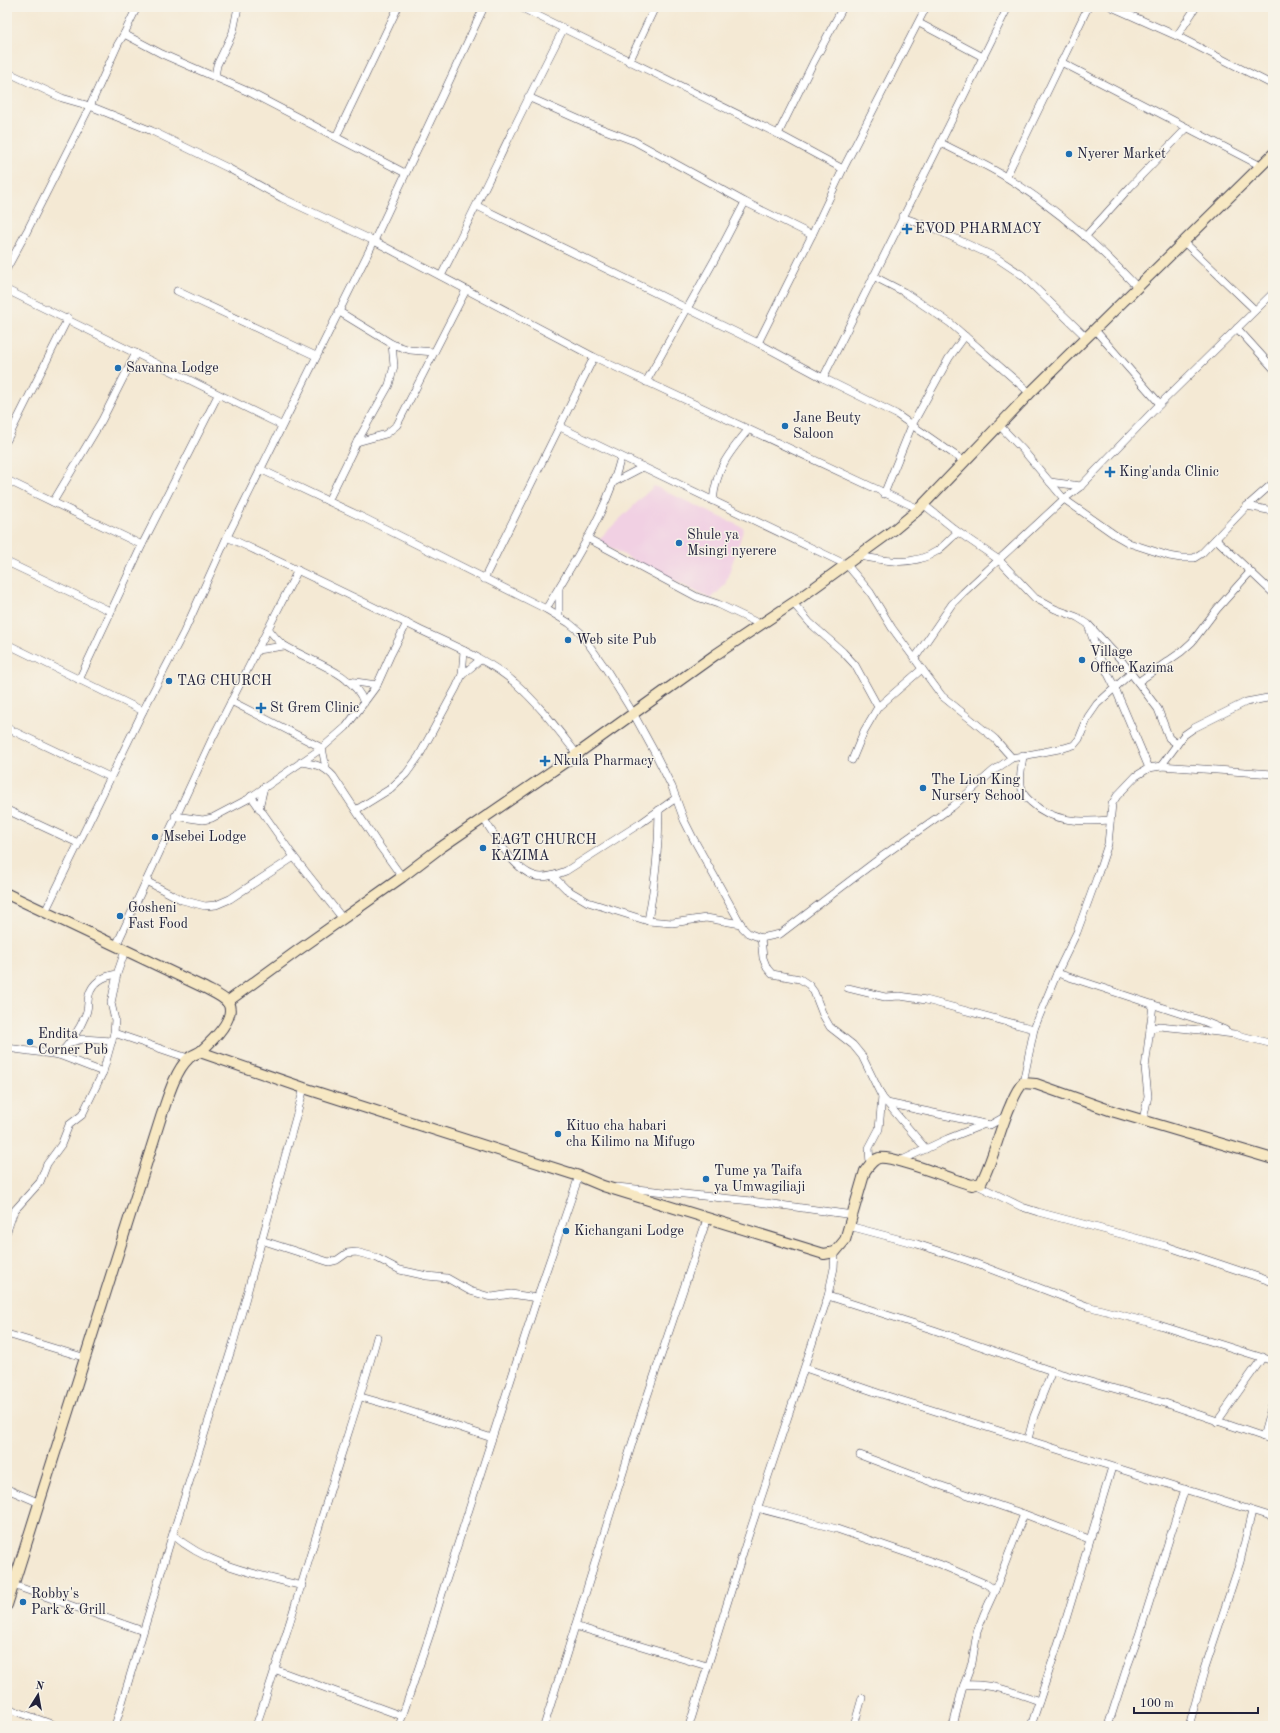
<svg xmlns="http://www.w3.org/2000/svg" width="1280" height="1733" viewBox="0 0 1280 1733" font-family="'Old Standard TT',serif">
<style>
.built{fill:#f1d0e3}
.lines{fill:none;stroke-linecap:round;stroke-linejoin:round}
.street-casing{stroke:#424052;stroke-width:8}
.secondary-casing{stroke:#424052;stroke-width:12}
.street{stroke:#fff;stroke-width:7}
.secondary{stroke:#f7e8c3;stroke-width:10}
.poi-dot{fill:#1f6fb2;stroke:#f7f3e8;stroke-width:1.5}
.labels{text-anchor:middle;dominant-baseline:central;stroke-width:3;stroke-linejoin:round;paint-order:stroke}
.poi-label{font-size:14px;fill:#22223b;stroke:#f7f3e8;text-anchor:start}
</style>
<rect width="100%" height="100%" fill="#f7f3e8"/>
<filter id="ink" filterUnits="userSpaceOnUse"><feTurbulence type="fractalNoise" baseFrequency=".025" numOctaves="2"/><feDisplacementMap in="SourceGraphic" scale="8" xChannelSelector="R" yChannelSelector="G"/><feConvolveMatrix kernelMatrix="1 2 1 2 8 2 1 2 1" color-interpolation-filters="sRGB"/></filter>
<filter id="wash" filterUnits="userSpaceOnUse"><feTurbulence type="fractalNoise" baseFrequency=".012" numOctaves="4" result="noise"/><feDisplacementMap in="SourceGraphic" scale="16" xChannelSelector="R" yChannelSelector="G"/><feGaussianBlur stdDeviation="0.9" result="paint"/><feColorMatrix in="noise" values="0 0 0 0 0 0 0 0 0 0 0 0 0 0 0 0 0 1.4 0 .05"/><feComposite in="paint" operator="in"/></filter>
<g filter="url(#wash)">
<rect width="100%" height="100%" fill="#f4e9d4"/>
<!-- built -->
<path class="built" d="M654,486L744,528L725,585L711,599L636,562L598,540Z"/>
</g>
<g filter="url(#ink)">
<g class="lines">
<defs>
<g id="street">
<path d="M520,7L778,134L843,169"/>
<path d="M1112,7L1177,36L1273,85"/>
<path d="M919,23L983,57"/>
<path d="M124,34L162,54L249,92L405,173"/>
<path d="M1177,36L1196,7"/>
<path d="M629,62L655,7"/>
<path d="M1061,62L1261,166"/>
<path d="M7,72L62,98L90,106L152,131L228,168L282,198L374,241L594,357L919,509"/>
<path d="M215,76L217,65L233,32L238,7"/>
<path d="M528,97L589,124L634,141L745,202L812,235"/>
<path d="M778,134L813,63L843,7"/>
<path d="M336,137L398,7"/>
<path d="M941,143C962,154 985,164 1006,177C1054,207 1098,245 1137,287"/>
<path d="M1006,177L1088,7"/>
<path d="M477,206L758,343L823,378L896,414L965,462"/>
<path d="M902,217L935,229L995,257L1022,275L1087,338"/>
<path d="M1085,237L1131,186L1187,128"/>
<path d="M1184,242L1255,310"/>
<path d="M7,268L27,231L90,106L118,44L124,34L137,7"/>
<path d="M441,276C483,194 521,110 564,28"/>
<path d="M873,276L904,292L950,323L1030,393"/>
<path d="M7,290L281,425"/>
<path d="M177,291L316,356"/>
<path d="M338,311L392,344L410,350L434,352"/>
<path d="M1237,328L1273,368"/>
<path d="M1095,330L1160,404"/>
<path d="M758,343L812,235L843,169L926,7"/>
<path d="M823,378L1008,7"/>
<path d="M646,382L720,250L745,202"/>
<path d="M999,425L1023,450L1064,499L1115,535L1129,543L1169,556L1181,558H1194L1202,553L1247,506L1273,483"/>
<path d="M560,427L847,565L870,592L892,628L942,696L995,739L1012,758"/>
<path d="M7,440L68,318"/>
<path d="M357,442L386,434L397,425L466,290"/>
<path d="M260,469L366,519L546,609L569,623L580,632L606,669L633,713L656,755L672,787L684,820L693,838L743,928L748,933L761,938L780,934L884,855L952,807L993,771L1012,758L1064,748L1074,745L1079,739L1088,717L1097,704L1131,673"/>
<path d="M7,480L142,545"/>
<path d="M614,482L643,467"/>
<path d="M1050,482L1081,486"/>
<path d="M884,494L912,425L949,358L965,336"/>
<path d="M328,501L357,442L389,385L394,366L392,344"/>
<path d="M713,501C716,469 728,454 748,430"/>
<path d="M53,502L102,420L136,353"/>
<path d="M923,504L958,532L999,560L1035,598L1055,609L1077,617L1088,624L1121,660L1158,709L1169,738L1177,744"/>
<path d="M1247,506L1273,511"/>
<path d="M227,537C291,567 355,597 418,629C449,644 490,660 515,683C539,704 558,730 577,754"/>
<path d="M587,538L697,597L718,604L760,624"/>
<path d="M1216,539L1273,593"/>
<path d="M859,556C885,561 913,567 937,551C944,546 951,538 958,532"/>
<path d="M7,562L110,611"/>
<path d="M484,579L594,357"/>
<path d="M559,588V616"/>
<path d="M793,603L810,623L843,652L855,665L878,707"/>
<path d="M546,609C575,560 607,512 621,457"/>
<path d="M268,628C273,635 278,642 285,646C309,661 355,673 364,703"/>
<path d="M1089,628L1099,656L1115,688L1149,768"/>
<path d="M7,644L143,711"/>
<path d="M257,650L284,646"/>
<path d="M915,658L952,604L963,593L1064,499L1081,486L1160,404L1273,293"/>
<path d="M462,675L480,660"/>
<path d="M79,680L142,545L218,395"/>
<path d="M348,681L377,685"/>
<path d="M1138,682L1181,652L1192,642L1217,609L1250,572"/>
<path d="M231,701L322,748L326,768"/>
<path d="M7,728L110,777"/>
<path d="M1023,755C1022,767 1018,781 1023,792C1024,796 1028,799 1031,802C1053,823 1082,822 1110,820"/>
<path d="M852,760L864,731L878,707L922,669"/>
<path d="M301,762C315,764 324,766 333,776L376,841L402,877"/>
<path d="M1161,766L1184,735L1194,728L1246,702L1273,697"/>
<path d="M251,796L294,857L343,919"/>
<path d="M259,808L264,787"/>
<path d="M7,810L78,843"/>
<path d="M356,810L390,789L406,774L419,756L456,688L462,675L464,651"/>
<path d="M175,816L203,820L212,818L248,799L322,748L346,727L377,685L390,656L407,623"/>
<path d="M483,818C496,837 517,877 542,877C551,877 558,874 566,871L641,823L676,798"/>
<path d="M553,876L566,889L588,902L648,921L672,923L706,918L741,924"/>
<path d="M146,881L182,900L205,906L216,905L230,899L294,857"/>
<path d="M45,912L143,711L184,632L227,537L374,241L484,7"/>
<path d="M648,921C655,884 659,848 659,810"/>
<path d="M761,938L763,958L767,968L772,974L800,979L809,985L814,992L823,1015L830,1027L853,1045L862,1056L882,1097L926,1149"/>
<path d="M116,946L212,739L298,570"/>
<path d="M1057,973L1203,1021L1225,1030"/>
<path d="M848,988L885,997L900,996L926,1000L1034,1029"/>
<path d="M1150,1029L1153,1005"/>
<path d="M114,1033L188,1058"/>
<path d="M71,1042L83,1039L112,1041"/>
<path d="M7,1048L59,1055L103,1072"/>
<path d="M59,1055C70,1043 79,1031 85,1016C89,1009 87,1002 89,995C93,981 104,976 117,974"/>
<path d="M1023,1083L1034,1029L1057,973L1077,932L1096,880L1108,844L1112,804L1117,796L1136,776L1149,768L1161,766L1273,774"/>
<path d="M887,1103L985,1124"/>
<path d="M1143,1120L1148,1096L1145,1068L1150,1029L1159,1026L1200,1030L1234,1034L1273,1044"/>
<path d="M900,1161L947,1139L985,1124L990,1125L1006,1116"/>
<path d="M870,1164L869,1148L879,1129L882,1097"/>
<path d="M977,1185L1022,1207L1038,1212L1166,1246L1273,1282"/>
<path d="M617,1187L751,1201L853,1215"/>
<path d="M849,1226L917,1244L969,1261L1087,1306L1159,1325L1273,1361"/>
<path d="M7,1231L14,1211L40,1182L47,1164L61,1145L69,1125L82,1115L103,1072L114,1033L115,1020L111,1003L117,974L125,951"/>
<path d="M261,1240L329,1262L337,1260L347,1253L356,1252L375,1257L400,1270L427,1276L447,1278L470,1291L487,1296L492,1297L511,1294L537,1298"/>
<path d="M828,1296L934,1330L1052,1371L1165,1403L1273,1440"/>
<path d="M7,1334L86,1358"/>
<path d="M805,1368L878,1393L1273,1517"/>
<path d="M361,1397L403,1409L492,1438"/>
<path d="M1217,1422L1263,1357"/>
<path d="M1263,1437L1273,1401"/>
<path d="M1028,1439L1034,1416L1052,1371"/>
<path d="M860,1455L939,1485L1024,1514L1089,1539"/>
<path d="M7,1489L40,1503"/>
<path d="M757,1508L837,1529L939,1564L986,1584L995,1590"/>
<path d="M173,1535C209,1566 257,1574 302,1586"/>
<path d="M13,1585L143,1631"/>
<path d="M575,1626L707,1666"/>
<path d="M274,1669L402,1716"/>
<path d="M964,1685C991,1683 1014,1692 1039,1701"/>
<path d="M7,1708L57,1726"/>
<path d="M115,1726L168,1549L233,1344L304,1088"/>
<path d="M256,1726C283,1649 305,1571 329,1494C345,1441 363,1390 377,1337"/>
<path d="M399,1726L430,1634L444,1587L544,1277L579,1176"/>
<path d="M544,1726L640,1418L707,1219"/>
<path d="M689,1726L745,1546L828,1296L834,1268L835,1252"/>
<path d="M854,1726L862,1698"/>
<path d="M953,1726L962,1690L972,1663L977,1632L984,1614L995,1590L1024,1514"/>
<path d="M1031,1726L1063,1629L1112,1467"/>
<path d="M1108,1726L1125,1673L1139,1635L1185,1489"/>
<path d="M1189,1726L1205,1668L1240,1562L1252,1511"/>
</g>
<g id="secondary">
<path d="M7,894L205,988C212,992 223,996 228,1003C237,1018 211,1042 201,1051C197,1054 191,1055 188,1059C175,1071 167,1100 161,1117L7,1605"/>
<path d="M227,1002L297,951L402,877L440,848L577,754L715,655L793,603L895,529L919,509L1030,393L1273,154"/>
<path d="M200,1052L304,1088L579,1176L603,1186L824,1254L835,1252L845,1240L865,1171C869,1166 872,1160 879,1158C893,1155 953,1180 972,1185L981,1183C994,1158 999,1130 1011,1104C1014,1097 1017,1089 1023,1083L1036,1084L1115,1112L1273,1159"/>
</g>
</defs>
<!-- street casing -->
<use href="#street" class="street-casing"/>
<!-- secondary casing -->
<use href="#secondary" class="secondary-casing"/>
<!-- street -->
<use href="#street" class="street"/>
<!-- secondary -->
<use href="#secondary" class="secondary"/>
</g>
</g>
<!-- markers -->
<g class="poi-dot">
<circle cx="1069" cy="154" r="4"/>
<path d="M905 223h4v4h4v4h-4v4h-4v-4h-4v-4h4z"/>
<circle cx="118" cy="368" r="4"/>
<circle cx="785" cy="426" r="4"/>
<path d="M1108 466h4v4h4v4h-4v4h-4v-4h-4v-4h4z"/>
<circle cx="679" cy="543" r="4"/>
<circle cx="568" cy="640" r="4"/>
<circle cx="1082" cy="660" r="4"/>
<circle cx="169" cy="681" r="4"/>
<path d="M259 702h4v4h4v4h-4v4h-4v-4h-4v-4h4z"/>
<path d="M543 755h4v4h4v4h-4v4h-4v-4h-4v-4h4z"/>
<circle cx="923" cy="788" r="4"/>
<circle cx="155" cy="837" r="4"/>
<circle cx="483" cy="848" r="4"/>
<circle cx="120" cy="916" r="4"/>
<circle cx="30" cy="1042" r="4"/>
<circle cx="558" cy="1134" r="4"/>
<circle cx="706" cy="1179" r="4"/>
<circle cx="566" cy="1231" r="4"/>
<circle cx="23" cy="1602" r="4"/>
</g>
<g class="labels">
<!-- poi labels -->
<g class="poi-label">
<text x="1077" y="154">Nyerer Market</text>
<text x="915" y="229">EVOD PHARMACY</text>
<text x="126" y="368">Savanna Lodge</text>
<text x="793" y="418">Jane Beuty<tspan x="793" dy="16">Saloon</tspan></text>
<text x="1119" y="472">King'anda Clinic</text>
<text x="687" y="535">Shule ya<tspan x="687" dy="16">Msingi nyerere</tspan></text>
<text x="576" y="640">Web site Pub</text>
<text x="1090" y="652">Village<tspan x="1090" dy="16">Office Kazima</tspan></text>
<text x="177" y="681">TAG CHURCH</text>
<text x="270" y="708">St Grem Clinic</text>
<text x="553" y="761">Nkula Pharmacy</text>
<text x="931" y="780">The Lion King<tspan x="931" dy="16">Nursery School</tspan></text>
<text x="163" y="837">Msebei Lodge</text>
<text x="491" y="840">EAGT CHURCH<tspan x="491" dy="16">KAZIMA</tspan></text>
<text x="128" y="908">Gosheni<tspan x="128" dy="16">Fast Food</tspan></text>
<text x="38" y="1034">Endita<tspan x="38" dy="16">Corner Pub</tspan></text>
<text x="566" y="1126">Kituo cha habari<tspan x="566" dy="16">cha Kilimo na Mifugo</tspan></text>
<text x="714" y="1171">Tume ya Taifa<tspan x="714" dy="16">ya Umwagiliaji</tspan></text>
<text x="574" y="1231">Kichangani Lodge</text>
<text x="31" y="1594">Robby's<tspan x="31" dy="16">Park &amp; Grill</tspan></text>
</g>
</g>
<!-- margin -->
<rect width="1280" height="1733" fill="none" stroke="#f7f3e8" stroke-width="24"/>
<!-- north arrow -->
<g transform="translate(38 1695) rotate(11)" stroke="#f7f3e8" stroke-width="3" paint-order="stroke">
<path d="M0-3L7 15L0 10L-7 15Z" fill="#22223b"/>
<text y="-6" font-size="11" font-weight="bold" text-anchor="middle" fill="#22223b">N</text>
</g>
<!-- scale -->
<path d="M1134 1707v6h124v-6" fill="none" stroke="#22223b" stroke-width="2"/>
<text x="1140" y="1707" font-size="12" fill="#22223b" stroke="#f7f3e8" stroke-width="3" paint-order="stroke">100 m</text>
</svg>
